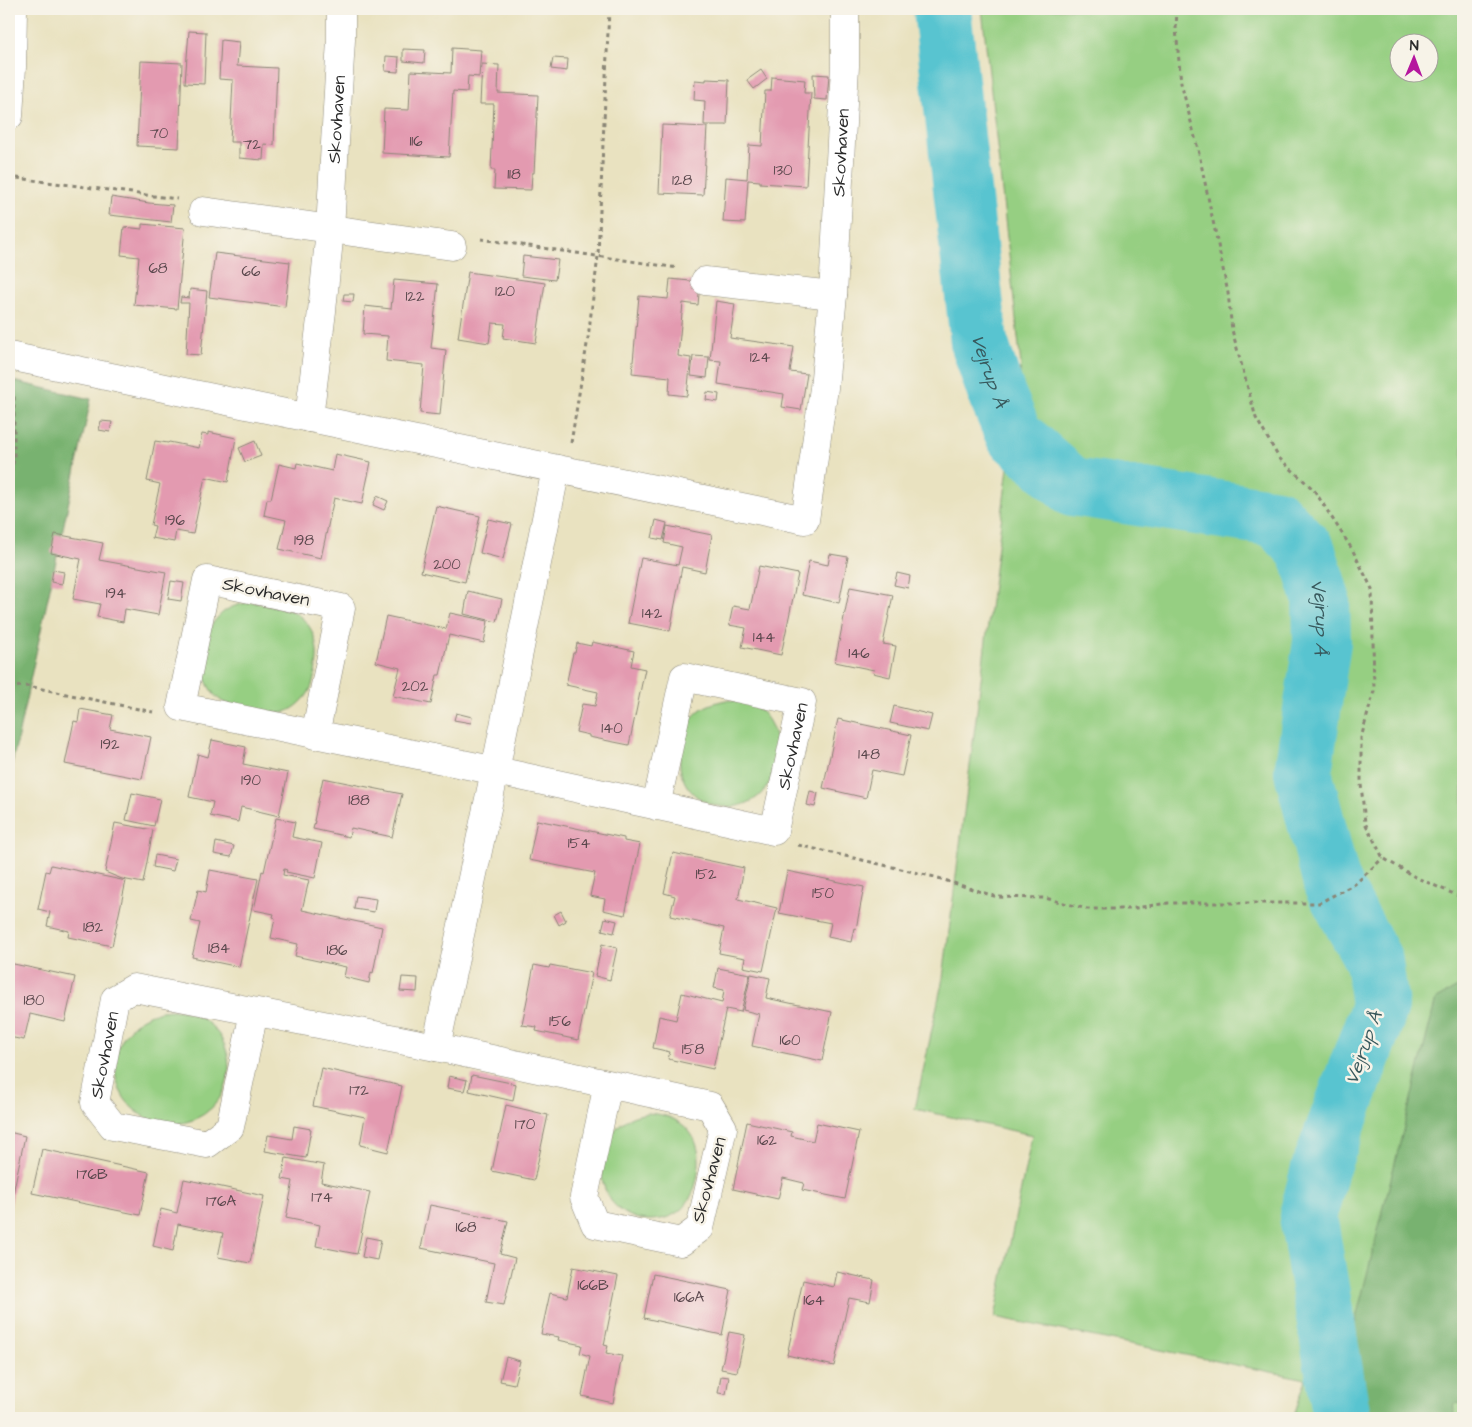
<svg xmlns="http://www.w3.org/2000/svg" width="1472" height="1427" viewBox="0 0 1472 1427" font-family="'Architects Daughter',sans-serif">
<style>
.green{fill:#96cf82;stroke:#607d56;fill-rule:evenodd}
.forest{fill:#78b270;stroke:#526e4e}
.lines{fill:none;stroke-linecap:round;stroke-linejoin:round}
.river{stroke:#58c4d0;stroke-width:58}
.building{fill:#e39ab0}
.minor-casing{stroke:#8a8676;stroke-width:29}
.path{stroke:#8a8676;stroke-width:3;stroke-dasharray:4 4;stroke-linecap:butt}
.minor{stroke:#fff;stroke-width:28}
.labels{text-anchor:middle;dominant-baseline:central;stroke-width:5;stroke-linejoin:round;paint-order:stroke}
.number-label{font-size:15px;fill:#59474c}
.street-label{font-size:18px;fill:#2b2b2b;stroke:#f7f3e8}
.water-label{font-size:19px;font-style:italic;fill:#38595d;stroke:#f7f3e8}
</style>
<rect width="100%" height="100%" fill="#f7f3e8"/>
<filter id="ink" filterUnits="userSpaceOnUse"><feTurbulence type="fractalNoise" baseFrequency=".02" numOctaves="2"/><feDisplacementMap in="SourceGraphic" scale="10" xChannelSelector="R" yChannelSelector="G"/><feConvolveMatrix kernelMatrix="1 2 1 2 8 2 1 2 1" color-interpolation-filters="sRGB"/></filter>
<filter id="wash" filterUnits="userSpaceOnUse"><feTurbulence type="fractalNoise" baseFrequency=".0096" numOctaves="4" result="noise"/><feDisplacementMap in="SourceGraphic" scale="20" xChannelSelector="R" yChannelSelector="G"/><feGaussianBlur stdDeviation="1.12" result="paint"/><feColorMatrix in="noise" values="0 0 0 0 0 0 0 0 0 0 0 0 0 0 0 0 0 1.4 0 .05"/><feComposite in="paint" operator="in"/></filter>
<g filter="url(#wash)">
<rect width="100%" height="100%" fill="#e9e2c0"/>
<!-- green -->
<g class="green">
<path d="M982,9H1463V1418H1293L1306,1379L995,1317L1032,1135L915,1109L943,978L1021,365ZM1400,42H1430V72H1400Z"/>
<path d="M252,602C264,605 278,606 289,610C313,620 320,644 316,667C314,680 312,691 302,701C286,717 276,713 256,709C246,707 232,706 223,702C196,686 198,637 218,617C227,607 239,604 252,602Z"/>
<path d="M726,700C732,701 739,701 745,702C777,712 783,752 771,779C754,820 691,814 681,772C678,760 681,749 684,738C690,713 702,705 726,700Z"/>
<circle cx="172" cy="1067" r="57"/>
<path d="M648,1113C683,1115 704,1137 698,1173C694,1201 679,1221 648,1220C635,1220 621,1213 612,1202C607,1195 603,1186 602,1177C602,1166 608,1138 615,1130C623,1119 635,1115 648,1113Z"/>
</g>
<!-- forest -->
<g class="forest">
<path d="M9,380L91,399L9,778Z"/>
<path d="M1463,984V1404L1455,1403L1453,1418H1331L1436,999Z"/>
</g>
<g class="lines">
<!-- river -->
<path class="river" id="s1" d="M942,9L979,342L997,395L1014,435L1073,487L1276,518L1307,551L1321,598L1322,642L1303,772L1332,884L1374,961L1380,1006L1320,1169L1308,1216L1342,1418"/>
</g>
<g id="blocks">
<!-- building -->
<g class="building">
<path d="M189,31L206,32L204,84L185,83Z"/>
<path d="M221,40L239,42L237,66L277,68L274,145L264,144L263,160L239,158V142H230L233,80L219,79Z"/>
<path d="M452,48L481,50L479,77L468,76L467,92L453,91L449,157L382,153L384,109L409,110L411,71L451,73Z"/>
<path d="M403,49L425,50L424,63L403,61Z"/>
<path d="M386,56L399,57L398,72L385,71Z"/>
<path d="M553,58L568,59L567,71L551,69Z"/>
<path d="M141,61L182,63L179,148L137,146Z"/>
<path d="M482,64L499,65L498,93L538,95L534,173H532L531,190L494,189L495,170H491L494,104H480Z"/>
<path d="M761,70L767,79L754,89L747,80Z"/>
<path d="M813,74L829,75L827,100L814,99Z"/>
<path d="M772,77L805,80L804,93H811L806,186L760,183V181L748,180L745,223L723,222L726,177L747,179L749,145L762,146L765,91H771Z"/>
<path d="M706,79L729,80L727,125H704L705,101L694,100L695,80L706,81Z"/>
<path d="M662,125L707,127L703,195L659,193Z"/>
<path d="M111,197L149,203L173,205L171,222L109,215Z"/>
<path d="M142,224L185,228L177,309L134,305L139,257L121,255L124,227L142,229Z"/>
<path d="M215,253L290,262L285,307L209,297Z"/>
<path d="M523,256L558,260L555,280L521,276Z"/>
<path d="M468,272L545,283L536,343L503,338L505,324L492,323L489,343L458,338Z"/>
<path d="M670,279L700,282L698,305L683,303L678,356L691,358L687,396L669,394L670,377L632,373L639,296L668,299Z"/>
<path d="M394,280L438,284L431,348L446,350L440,415L420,413L424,365L386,361L388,336L363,334L365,306L391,309Z"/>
<path d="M190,289L207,291L201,355L186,354L189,303H180L181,297L189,298Z"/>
<path d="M344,294H354L353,302L343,301Z"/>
<path d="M716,301L735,304L730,338L794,347L790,372L807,374L801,410L782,407L784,394L718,384L721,361L710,360Z"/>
<path d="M693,356L709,357L707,378L691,376Z"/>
<path d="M707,392L719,394L718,402L706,400Z"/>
<path d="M101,421L112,422L110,432L99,430Z"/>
<path d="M208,432L236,438L228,482L205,477L193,534L176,531L174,542L152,538L155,526L151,525L160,484L147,481L155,441L168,443L169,442L199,448L202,434L208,435Z"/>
<path d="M255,441L261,456L245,462L239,448Z"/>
<path d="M335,454L371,462L362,504L334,498L321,558L279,549L286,520L264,515L267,499H271L279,464L296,468L297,463L332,471Z"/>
<path d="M377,496L388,501L384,510L373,505Z"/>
<path d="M436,506L480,516L465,582L421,572Z"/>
<path d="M488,519L512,524L503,559L480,553Z"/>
<path d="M656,520L667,523L663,540L652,538Z"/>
<path d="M667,526L712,535L705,572L682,567L670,631L628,623L641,558L678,565L682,547L664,543Z"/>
<path d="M55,534L103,543L99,560L166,572L158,615L125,609L123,622L97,617L100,604L73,599L81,559L51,553Z"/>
<path d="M830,554L848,557L839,603L802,595L809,561L828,565Z"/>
<path d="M759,566L798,574L781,655L742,647L746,628L729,625L733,606L750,609Z"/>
<path d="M53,570L64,572L62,584L51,582Z"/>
<path d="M897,573L910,576L908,588L894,585Z"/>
<path d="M171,581L184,583L181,601L168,599Z"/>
<path d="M850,587L893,595L883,644L896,646L890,677L873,673L874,670L835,662Z"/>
<path d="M468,591L502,599L497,622L464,614Z"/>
<path d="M450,613L488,621L484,643L449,635L440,675H437L431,704L393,696L400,668L376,662L386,616L446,629Z"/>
<path d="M592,642L634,651L631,666L645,669L629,745L589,737V735L576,732L582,704L595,706L598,692L566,685L573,653H575L577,643L591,646Z"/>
<path d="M894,706L932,715L928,731L890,723Z"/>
<path d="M80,709L113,715L110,729L151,737L142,779L65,764L74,721L78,722Z"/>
<path d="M456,713L472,717L471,723L454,720Z"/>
<path d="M838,719L911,735L902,776L872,770L866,798L823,788Z"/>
<path d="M212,740L246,747L243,764L288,773L279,816L241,807L238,822L210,816L213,802L189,797L198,754L208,757Z"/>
<path d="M323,778L402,794L392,837L351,828L349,837L313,829L315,821H314Z"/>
<path d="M810,791L818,793L815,807L807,805Z"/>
<path d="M132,793L160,799L154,826L126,820Z"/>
<path d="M276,818L295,822L292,837L322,843L315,878L286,872L287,870L284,869L283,875L309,880L302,910L382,927L373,973L371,972L369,983L344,977L346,967L295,956L298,944L271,938L275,918L273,917L274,914L254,910L262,871L264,872Z"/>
<path d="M537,820L624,838V841L640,844L625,915L603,910L605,899L590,896L595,873L529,860Z"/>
<path d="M115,823L153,830L143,883L122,879L105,872Z"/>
<path d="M216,842L234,846L231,857L214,854Z"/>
<path d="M673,853L744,868L738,899L777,908L763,971L743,967L745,958L719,953L724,928L670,916L675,896L664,893Z"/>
<path d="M155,855L176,859L173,871L153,867Z"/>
<path d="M51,865L126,881L112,946L68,937L69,931L47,926L50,912L38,909L46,871L49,872Z"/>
<path d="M210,870L258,879L239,967L192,957L200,923L191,921L198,890L206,892Z"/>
<path d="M787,871L864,887L856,929L854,928L851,942L828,937L831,923L779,913Z"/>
<path d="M356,896L376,899L374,912L354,909Z"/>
<path d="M561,911L566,921L559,925L554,915Z"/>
<path d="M605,918L617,921L614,933L602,930Z"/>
<path d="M602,944L617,948L610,980L595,976Z"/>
<path d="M9,963L75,977L65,1022L30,1014L24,1040L9,1037Z"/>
<path d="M534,965L549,968L550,965L592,973L578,1040L536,1031L537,1027L522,1025Z"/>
<path d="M718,968L750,974L741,1012L726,1009L713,1069L668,1059L670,1052L653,1048L659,1016L676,1020L682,993L722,1003L724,990L714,988Z"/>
<path d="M751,974L770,978L766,998L832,1012L822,1061L752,1046L759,1014L743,1010Z"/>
<path d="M402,977L418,978L417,992L400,991Z"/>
<path d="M321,1068L402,1086L388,1152L360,1145L365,1117L313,1106Z"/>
<path d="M472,1075L516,1084L513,1101L469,1091Z"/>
<path d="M449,1076L467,1080L464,1091L447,1088Z"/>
<path d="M506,1105L548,1115L534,1180L492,1171Z"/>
<path d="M747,1122L792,1132L791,1136L813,1141L817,1123L859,1132L845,1199L802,1190L804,1183L783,1178L778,1199L733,1189Z"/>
<path d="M294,1126L311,1129L306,1158L265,1151L268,1135L292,1139Z"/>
<path d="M9,1132L25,1136L10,1208H9Z"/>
<path d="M42,1149L149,1172L140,1215L32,1193Z"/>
<path d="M286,1158L324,1165L321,1182L370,1192L357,1254L316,1246L320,1225L286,1218L293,1181L282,1179Z"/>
<path d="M184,1179L264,1196L250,1263L218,1257L223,1233L178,1224L173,1251L153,1246L161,1209L177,1213Z"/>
<path d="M430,1205L508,1221L500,1254L515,1258L504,1305L486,1302L494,1263L421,1248Z"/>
<path d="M366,1237L381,1240L377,1260L362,1257Z"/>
<path d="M573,1267L618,1276L604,1345L608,1346L606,1353L622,1356L613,1403L582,1396L590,1356L580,1353L582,1345L558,1340L559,1337L541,1334L550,1293L567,1297Z"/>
<path d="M837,1272L874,1280L870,1302L849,1298L834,1366L787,1355L803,1280L834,1287Z"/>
<path d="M653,1274L731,1290L722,1335L644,1318Z"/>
<path d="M729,1332L745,1335L737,1372L721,1369Z"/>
<path d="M506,1357L520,1361L514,1384L500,1381Z"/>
<path d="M721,1376L729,1377L726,1394L718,1393Z"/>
</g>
</g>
</g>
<g filter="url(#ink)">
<use href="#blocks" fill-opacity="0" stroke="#8a8676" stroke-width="1"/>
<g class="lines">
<defs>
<g id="minor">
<path d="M9,116L12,67L13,9"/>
<path d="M203,211L452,246"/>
<path d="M705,281L833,295"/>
<path id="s2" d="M9,356L805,520L824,388L833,295L845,66V9"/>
<path id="s3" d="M309,418L322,311L330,229L341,40V9"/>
<path id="s4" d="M315,735L341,608L207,580L181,707C286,729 392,749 497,771C589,791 682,811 774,831L802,702L684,677L656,806"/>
<path id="s5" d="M254,1012L230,1127L207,1144L113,1126L95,1103L115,999L134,988L436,1047L710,1106L723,1128L700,1228L681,1242L595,1224L584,1197L608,1084"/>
<path d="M436,1047L495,771L556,469"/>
</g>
</defs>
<!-- minor casing -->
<use href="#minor" class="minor-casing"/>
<!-- path -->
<g class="path">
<path d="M1177,9L1176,29L1181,83L1198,149L1228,293L1232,330L1256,418L1279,458L1314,490L1352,549L1372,589L1374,691L1361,738V784L1365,823L1383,858L1415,877L1463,898"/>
<path d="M9,177L177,199"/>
<path d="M481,239L678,268"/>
<path d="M571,443L588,338L598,256L609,9"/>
<path d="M9,488L14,459V395L9,387"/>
<path d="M9,687L28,686L153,712"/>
<path d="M798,845L935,877L997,897L1045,898L1087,909H1129L1168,903H1319L1355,884L1383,858"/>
</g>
<!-- minor -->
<use href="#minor" class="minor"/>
</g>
</g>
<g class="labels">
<!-- number labels -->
<g class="number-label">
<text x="159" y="133">70</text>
<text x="416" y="141">116</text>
<text x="252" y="144">72</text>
<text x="783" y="170">130</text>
<text x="514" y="174">118</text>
<text x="682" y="180">128</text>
<text x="158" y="268">68</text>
<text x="251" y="271">66</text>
<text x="505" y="291">120</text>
<text x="415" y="296">122</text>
<text x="760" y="357">124</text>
<text x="175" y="520">196</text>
<text x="304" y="540">198</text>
<text x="447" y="564">200</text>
<text x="116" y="593">194</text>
<text x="652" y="613">142</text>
<text x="764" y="637">144</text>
<text x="859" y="653">146</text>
<text x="415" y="686">202</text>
<text x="612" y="728">140</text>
<text x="110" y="744">192</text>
<text x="869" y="754">148</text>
<text x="251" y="780">190</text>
<text x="359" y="800">188</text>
<text x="579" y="843">154</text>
<text x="706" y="874">152</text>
<text x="823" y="893">150</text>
<text x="93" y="927">182</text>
<text x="219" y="948">184</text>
<text x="337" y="950">186</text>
<text x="34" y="1000">180</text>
<text x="560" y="1021">156</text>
<text x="790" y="1040">160</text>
<text x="693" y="1049">158</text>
<text x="359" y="1090">172</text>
<text x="525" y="1124">170</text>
<text x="767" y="1140">162</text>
<text x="92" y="1174">176B</text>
<text x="322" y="1197">174</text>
<text x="221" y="1201">176A</text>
<text x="466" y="1227">168</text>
<text x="593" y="1285">166B</text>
<text x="689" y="1297">166A</text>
<text x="814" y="1300">164</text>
</g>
<!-- street labels -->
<g class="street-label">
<text stroke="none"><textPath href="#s3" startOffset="300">Skovhaven</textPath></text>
<text stroke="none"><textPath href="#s2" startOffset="1182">Skovhaven</textPath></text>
<text transform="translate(266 592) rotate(11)">Skovhaven</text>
<text stroke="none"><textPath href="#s4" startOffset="1089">Skovhaven</textPath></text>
<text stroke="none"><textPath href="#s5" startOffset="320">Skovhaven</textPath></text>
<text transform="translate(709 1180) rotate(-75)">Skovhaven</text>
</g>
<!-- water labels -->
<g class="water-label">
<text stroke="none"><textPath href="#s1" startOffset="366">Vejrup Å</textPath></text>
<text stroke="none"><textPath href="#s1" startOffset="832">Vejrup Å</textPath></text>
<text transform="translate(1364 1048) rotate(-70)">Vejrup Å</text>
</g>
</g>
<!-- margin -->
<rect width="1472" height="1427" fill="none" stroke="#f7f3e8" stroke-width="30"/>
<!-- north arrow -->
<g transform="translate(1414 58) rotate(1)"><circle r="24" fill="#f7f3e8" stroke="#a5a39c"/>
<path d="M0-4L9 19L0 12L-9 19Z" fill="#b5179e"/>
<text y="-8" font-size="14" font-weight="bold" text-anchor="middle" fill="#2b2b2b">N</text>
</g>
</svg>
